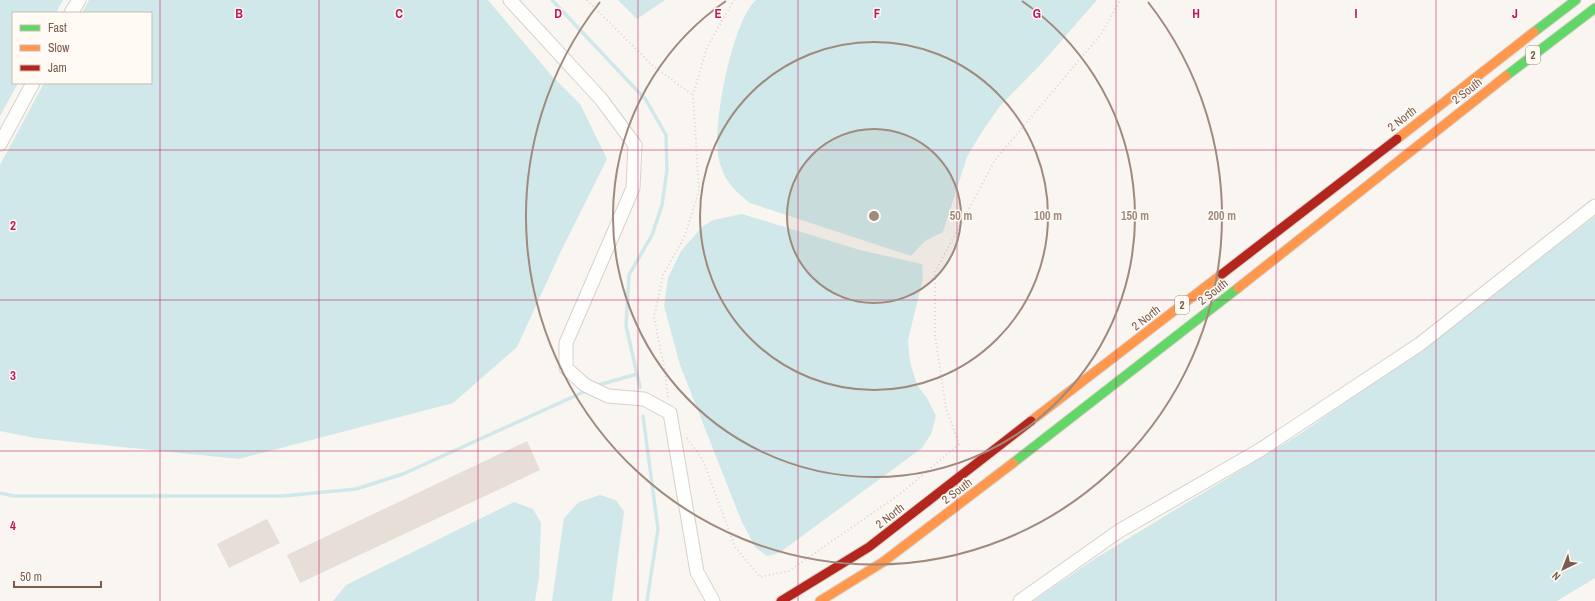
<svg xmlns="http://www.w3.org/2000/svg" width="1595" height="601" viewBox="0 0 1595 601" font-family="'Archivo Narrow',sans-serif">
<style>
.water{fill:#d0e8ea}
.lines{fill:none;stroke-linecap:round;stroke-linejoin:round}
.stream{stroke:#d0e8ea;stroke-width:3.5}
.building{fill:#e6ded7}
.street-casing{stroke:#d7d1cb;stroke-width:15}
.fast-casing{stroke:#dad1cc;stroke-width:11}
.slow-casing{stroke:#dad1cc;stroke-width:11}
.jam-casing{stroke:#dad1cc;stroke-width:11}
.path{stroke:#dcd5d0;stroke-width:2;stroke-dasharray:1 3;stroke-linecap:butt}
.street{stroke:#fefefd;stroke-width:13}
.fast{stroke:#63d668;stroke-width:9}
.slow{stroke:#ff974d;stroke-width:9}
.jam{stroke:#b3261e;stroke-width:9}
.grid{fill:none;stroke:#c2185b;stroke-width:1;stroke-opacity:0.55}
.ring{fill:none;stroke:#9f8a7d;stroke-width:2}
.labels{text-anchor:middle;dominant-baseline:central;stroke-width:3;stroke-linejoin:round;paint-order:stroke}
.shield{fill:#fffaf3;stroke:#a28b7f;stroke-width:1}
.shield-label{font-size:11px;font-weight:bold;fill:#7a5c4d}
.street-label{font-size:12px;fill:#7a5c4d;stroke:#fffaf3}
.grid-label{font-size:13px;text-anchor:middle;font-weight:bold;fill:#c2185b;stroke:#fffaf3;stroke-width:3;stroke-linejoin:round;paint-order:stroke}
.centre{fill:#9f8a7d;stroke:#fffaf3;stroke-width:2}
.ring-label{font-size:12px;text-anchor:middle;font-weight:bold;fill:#9f8a7d;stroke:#fffaf3;stroke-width:3;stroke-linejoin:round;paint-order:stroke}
</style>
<rect width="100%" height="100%" fill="#f9f5f0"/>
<!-- water -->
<g class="water">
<path d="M0,0H63L56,13H13V83H18L0,116Z"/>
<path d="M89,0H488L551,75L580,104L607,159L561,251L517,347L453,403L239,459L35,438L0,431V165L44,83H151V13H82Z"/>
<path d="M618,0H665L637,19Z"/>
<path d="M756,0H1097L1041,64L1000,106L983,130L967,157L943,232L925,241L911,256L750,203C733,189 725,182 719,160C711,130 732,21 756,0Z"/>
<path d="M742,214L860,250L922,264L923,278L908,340L910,362L917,385L927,398L936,416L931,434L922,448L779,553L767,556L755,547L741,520L680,365L664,306L668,278L681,251L702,227L713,220Z"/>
<path d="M1595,216V578L1557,601H1033L1096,558L1300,434L1424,347Z"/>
<path d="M600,495L616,500L624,512L612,601H552L564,518L579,502Z"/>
<path d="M514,502L533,509L541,523L539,577L535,601H333L346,585Z"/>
</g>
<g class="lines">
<!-- stream -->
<g class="stream">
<path d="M552,0L646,100L666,135L667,170L662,205L652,235L629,275L626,326L640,387"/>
<path d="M595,386L637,374"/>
<path d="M643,416L658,529L647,601"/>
<path d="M0,493L14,496H283L356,489L403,474L588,390"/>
</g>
</g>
<!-- building -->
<g class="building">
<path d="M527,441L540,470L300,583L287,555Z"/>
<path d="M267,519L280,543L229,568L217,544Z"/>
</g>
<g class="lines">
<defs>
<g id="street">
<path d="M510,0L601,99L635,145L633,188L566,343V368L585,385L608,396L644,399L670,413L697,572L713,601"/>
<path d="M71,13L79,0"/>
<path d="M0,144L33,83"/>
<path d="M1020,601L1119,531L1260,450L1420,344L1595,206"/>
</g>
<g id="fast">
<path d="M1534,32L1576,0"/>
<path d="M1506,76L1595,8"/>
<path d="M1013,463L1238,288"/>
</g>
<g id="slow">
<path d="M1397,139L1534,32"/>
<path d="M1238,288L1506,76"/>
<path d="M1031,421L1222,274"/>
<path d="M820,601L883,562L1013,463"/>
</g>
<g id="jam">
<path d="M1222,274L1397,139"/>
<path d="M781,601L869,547L1031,421"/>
</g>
</defs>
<!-- street casing -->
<use href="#street" class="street-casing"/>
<!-- fast casing -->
<use href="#fast" class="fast-casing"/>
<!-- slow casing -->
<use href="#slow" class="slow-casing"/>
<!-- jam casing -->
<use href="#jam" class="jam-casing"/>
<!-- path -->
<g class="path">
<path d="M587,0L653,66L693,95"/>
<path d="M668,397L665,371L654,317L663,275L684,238L699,191L693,95L707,47L734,0"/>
<path d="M687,438L703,460L735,547L760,577L789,571L900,494L959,444L946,408L935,336V272L995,160L1102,33L1120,0"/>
</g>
<!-- street -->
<use href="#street" class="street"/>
<!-- fast -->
<use href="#fast" class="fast"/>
<!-- slow -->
<use href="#slow" class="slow"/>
<!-- jam -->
<use href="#jam" class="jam"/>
</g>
<!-- grid -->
<path class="grid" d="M160,0V601M319,0V601M478,0V601M638,0V601M798,0V601M957,0V601M1116,0V601M1276,0V601M1436,0V601M0,150H1595M0,300H1595M0,451H1595"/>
<!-- distance rings -->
<circle cx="874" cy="216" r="87" fill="#9f8a7d" fill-opacity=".12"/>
<g class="ring">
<circle cx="874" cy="216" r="87"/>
<circle cx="874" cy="216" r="174"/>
<path d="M1022 1A261 261 0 1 1 726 1"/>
<path d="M1148 2A348 348 0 1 1 600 2"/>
</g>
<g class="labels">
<!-- shield labels -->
<g class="shield">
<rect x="1526" y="46" width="14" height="18" rx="3"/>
<rect x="1175" y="296" width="14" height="18" rx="3"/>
</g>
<g class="shield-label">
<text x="1533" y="55">2</text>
<text x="1182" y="305">2</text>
</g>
<!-- street labels -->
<g class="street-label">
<text transform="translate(1467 91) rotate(-38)">2 South</text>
<text transform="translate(1402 119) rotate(-38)">2 North</text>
<text transform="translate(1213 292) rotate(-38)">2 South</text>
<text transform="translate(1146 318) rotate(-38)">2 North</text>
<text transform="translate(957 491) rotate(-37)">2 South</text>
<text transform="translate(890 516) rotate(-38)">2 North</text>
</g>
</g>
<g class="grid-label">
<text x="239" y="18">B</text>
<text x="399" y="18">C</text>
<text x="558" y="18">D</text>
<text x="718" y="18">E</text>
<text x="877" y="18">F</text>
<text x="1037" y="18">G</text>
<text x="1196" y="18">H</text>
<text x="1356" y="18">I</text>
<text x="1515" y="18">J</text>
<text x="13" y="230">2</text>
<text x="13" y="380">3</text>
<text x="13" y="530">4</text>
</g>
<circle cx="874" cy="216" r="6" class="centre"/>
<g class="ring-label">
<text x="961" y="220">50 m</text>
<text x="1048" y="220">100 m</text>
<text x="1135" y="220">150 m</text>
<text x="1222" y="220">200 m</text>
</g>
<!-- legend -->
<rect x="12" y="12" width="140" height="72" fill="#fffaf3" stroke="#cabbb1"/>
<rect x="20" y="25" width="20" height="6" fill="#63d668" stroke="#cabbb1"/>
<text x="48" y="32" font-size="12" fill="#7a5c4d">Fast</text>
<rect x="20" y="45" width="20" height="6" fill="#ff974d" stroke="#cabbb1"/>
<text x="48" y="52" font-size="12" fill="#7a5c4d">Slow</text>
<rect x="20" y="65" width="20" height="6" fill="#b3261e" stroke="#cabbb1"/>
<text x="48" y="72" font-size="12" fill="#7a5c4d">Jam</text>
<!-- north arrow -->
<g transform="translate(1563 569) rotate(223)" stroke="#fffaf3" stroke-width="3" paint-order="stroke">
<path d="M0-3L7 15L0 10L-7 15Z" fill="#7a5c4d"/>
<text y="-6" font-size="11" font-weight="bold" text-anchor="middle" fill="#7a5c4d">N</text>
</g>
<!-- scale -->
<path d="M14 581v6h87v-6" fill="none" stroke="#7a5c4d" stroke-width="2"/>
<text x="20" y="581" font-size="12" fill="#7a5c4d" stroke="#fffaf3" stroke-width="3" paint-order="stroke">50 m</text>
</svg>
